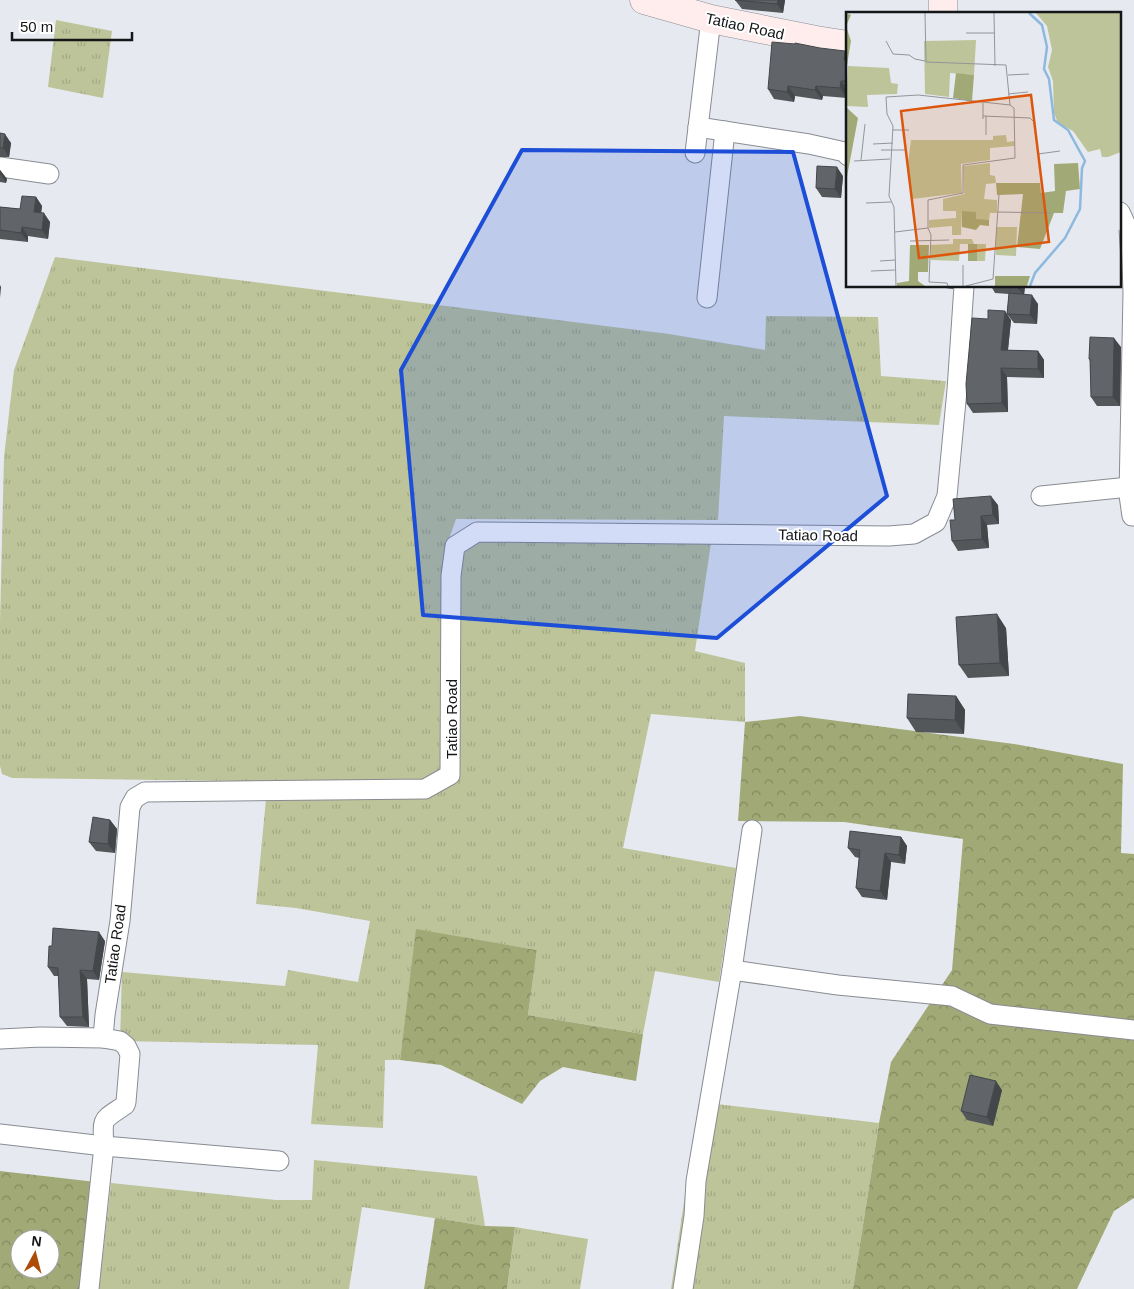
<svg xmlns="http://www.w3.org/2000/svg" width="1134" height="1289" viewBox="0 0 1134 1289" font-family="Helvetica,sans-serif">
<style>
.grass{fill:url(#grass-tufts)}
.forest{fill:url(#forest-crowns);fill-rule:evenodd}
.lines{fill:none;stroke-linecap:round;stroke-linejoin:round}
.street-casing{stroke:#888c92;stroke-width:21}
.secondary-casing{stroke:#888c92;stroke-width:29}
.street{stroke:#fff;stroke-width:19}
.secondary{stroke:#feedec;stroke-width:28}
.wall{fill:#53575a}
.shaded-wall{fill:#44474a}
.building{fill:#616569;stroke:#44474a}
.marked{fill:#1d4ed8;fill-opacity:0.2;stroke:#1d4ed8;stroke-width:4;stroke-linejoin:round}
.labels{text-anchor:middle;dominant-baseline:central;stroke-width:4;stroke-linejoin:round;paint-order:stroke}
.street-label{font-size:15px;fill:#141618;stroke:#fff}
.inset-river{fill:none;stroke:#8db9df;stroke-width:2.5}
.inset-road{fill:none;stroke:#92959a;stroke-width:1}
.view{fill:#dd560d;fill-opacity:0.15;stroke:#dd560d;stroke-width:2.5}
.inset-edge{fill:none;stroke:#141618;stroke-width:2.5}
</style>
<defs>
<pattern id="grass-tufts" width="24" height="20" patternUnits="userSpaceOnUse" patternTransform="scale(1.25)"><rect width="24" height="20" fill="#bdc499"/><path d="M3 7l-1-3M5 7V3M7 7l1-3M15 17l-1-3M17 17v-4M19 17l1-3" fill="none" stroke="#a2a883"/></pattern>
<pattern id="forest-crowns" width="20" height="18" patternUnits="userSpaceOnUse" patternTransform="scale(1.25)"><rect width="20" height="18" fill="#a1aa76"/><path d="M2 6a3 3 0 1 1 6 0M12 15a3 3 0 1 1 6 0" fill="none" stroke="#828960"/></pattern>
</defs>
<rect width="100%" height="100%" fill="#e6eaf0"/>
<!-- grass -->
<g class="grass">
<path d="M56,20L112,31L103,98L48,87Z"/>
<path d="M55,257L669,334L765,350L766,316L878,317L881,376L946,381L939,425L724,416L718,520L456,519L447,545L442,771L422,779L303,782L12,778L2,774L0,766V622L4,457L14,370Z"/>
<path d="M479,540L711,543L695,651L745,663V722L651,714L623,848L736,868L719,982L655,971L643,1034L528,1015L537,950L417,930L400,1060H385L383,1128L311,1124L318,1045L120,1041L122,972L285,986L288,970L358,982L370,921L296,908L256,904L266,799H425L457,783L459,573L465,552Z"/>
<path d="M699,1102L879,1123L853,1289H671Z"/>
<path d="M314,1160L477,1176L485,1226L362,1207L349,1289H99L111,1183L276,1200H312Z"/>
<path d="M515,1227L588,1239L580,1289H507Z"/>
</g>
<!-- forest -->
<g class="forest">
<path d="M800,716L1014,744L1123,764L1121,853L1134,854V1198L1114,1211L1077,1289H853L879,1123L891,1062L952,970L963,839L844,822L738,821L745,722Z"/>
<path d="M416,929L537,950L528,1015L643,1034L636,1081L563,1067L540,1081L522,1104L441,1065L400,1060Z"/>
<path d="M0,1171L96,1182L81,1289H0ZM20,1239H50V1269H20Z"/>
<path d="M435,1218L485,1226L515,1227L507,1289H424Z"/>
</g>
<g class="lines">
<defs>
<g id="street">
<path d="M698,127L809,144L845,152L848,156"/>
<path d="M695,153L711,19"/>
<path d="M0,167L49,174"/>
<path d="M1120,212L1131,236L1133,293L1129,495L1132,516H1134"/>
<path d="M707,298L725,131"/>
<path d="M1041,496L1129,487"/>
<path d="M732,970L838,985L952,996L990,1014L1134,1030"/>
<path d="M0,1039L41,1037L103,1038"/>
<path d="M0,1134L104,1146L279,1161"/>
<path d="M89,1289L104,1146C102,1116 102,1121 125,1105L126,1102L130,1054L126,1046L120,1041L103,1038L105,1015L120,921L130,807L135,798L145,792L425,789L450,775L451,576L455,546L477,532L889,536L914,534L936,522L947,496L957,390L964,286"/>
<path d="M683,1289L694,1216L696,1181L732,970L752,830"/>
</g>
<g id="secondary">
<path d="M644,0L711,19L816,40L848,45"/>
<path d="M943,0V14"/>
</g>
</defs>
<!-- street casing -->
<use href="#street" class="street-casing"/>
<!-- secondary casing -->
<use href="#secondary" class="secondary-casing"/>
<!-- street -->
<use href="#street" class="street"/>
<!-- secondary -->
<use href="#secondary" class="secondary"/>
</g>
<!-- wall -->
<g class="wall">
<path d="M735,0H785L783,13L742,9Z"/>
<path d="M848,55L847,98L823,96L822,100L795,96L794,102L774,99L768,89Z"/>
<path d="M0,133L11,143L9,157H0Z"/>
<path d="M0,170L7,179L6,183L0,182Z"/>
<path d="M843,176L841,198L822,197L816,188Z"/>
<path d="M36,197L42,206L41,213L50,222L48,239L28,236V242L0,239V207L20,209Z"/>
<path d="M930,286H953V289Z"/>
<path d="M991,286H1025L1024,294L1038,304L1037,324L1014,323L1007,314L1009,294L995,293Z"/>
<path d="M988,319L1011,320L1008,350L1038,351L1044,360V378L1007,377L1008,412L973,413L967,404Z"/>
<path d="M1121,347L1120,406H1097L1091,397L1090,361L1089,359Z"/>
<path d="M998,505L999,524L987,525L989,548L958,551L952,541L955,520Z"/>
<path d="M1006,628L1009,676L968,678L959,665Z"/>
<path d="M956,696L965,710L964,734L916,732L907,718Z"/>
<path d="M110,820L117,829L115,853L96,851L89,842Z"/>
<path d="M901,837L907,846L905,864L891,862L887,900L862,897L856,888L859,858L855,857L848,848Z"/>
<path d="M105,941L99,980L87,979L89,1027L67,1026L60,1017L59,976H54L48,967Z"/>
<path d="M1002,1090L993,1126L967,1120L961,1111Z"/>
</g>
<!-- shaded-wall -->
<g class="shaded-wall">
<path d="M778,0H785L783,13L777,4Z"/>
<path d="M845,51L848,55V66L844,60Z"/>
<path d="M841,81L848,90L847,98L840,88Z"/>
<path d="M788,86L795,96L794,102L787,92Z"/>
<path d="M816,86L823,96L822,100L815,90Z"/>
<path d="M5,134L11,143L9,157L3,148Z"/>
<path d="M837,167L843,176L841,198L835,189Z"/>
<path d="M0,170L7,179L6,183L0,174Z"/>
<path d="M36,197L42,206L40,221L34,212Z"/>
<path d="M44,213L50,222L48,239L42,230Z"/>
<path d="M22,227L28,236V242L21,233Z"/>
<path d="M0,285L1,287L0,298Z"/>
<path d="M1018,286H1025L1024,296L1017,287Z"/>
<path d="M1032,295L1038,304L1037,324L1030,315Z"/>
<path d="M1005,311L1011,320L1007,359L1001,350Z"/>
<path d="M1114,338L1121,347L1120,406L1113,397Z"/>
<path d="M1038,351L1044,360V378L1038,369Z"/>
<path d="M1001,368L1007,377L1008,412L1002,403Z"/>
<path d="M991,496L998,505L999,524L993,515Z"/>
<path d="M981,516L987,525L989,548L982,539Z"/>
<path d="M997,614L1006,628L1009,676L1000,663Z"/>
<path d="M956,696L965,710L964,734L955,720Z"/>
<path d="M110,820L117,829L115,853L108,844Z"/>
<path d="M901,837L907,846L905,864L899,855Z"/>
<path d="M885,853L891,862L887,900L880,891Z"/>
<path d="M99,932L105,941L99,980L93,971Z"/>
<path d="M80,970L87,979L89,1027L83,1017Z"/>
<path d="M996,1081L1002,1090L993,1126L987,1117Z"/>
</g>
<!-- building -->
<g class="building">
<path d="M735,0H778L777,4Z"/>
<path d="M772,42L795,44V43L820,48L845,51L844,60H848V81H841L840,88L816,86L815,90L788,86L787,92L768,89Z"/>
<path d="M0,133L5,134L3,148H0Z"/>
<path d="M817,166L837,167L835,189L816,188Z"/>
<path d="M22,196L36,197L34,212L44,213L42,230L22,227L21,233L0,230V207L20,209Z"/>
<path d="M1009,293L1032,295L1030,315L1007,314Z"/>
<path d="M988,310L1005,311L1001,350L1038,351V369L1001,368L1002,403L967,404L966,384L972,318L988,319Z"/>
<path d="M1090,337L1114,338L1113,397H1091L1090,359H1089Z"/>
<path d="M991,496L993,515L981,516L982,539L952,541L950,520H955L953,499Z"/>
<path d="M997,614L1000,663L959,665L956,617Z"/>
<path d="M908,694L956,696L955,720L907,718Z"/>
<path d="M93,817L110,820L108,844L89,842Z"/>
<path d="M850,831L901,837L899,855L885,853L880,891L856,888L860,850L848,848Z"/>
<path d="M53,928L99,932L93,971L80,970L83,1017H60L58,968L48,967L49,946H52Z"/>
<path d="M970,1075L996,1081L987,1117L961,1111Z"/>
</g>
<!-- marked area -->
<path class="marked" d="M522,150L793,152L887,496L717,638L423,615L401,370Z"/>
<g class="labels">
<!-- street labels -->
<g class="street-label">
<text transform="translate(745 26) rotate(12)">Tatiao Road</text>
<text transform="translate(818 535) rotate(1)">Tatiao Road</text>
<text transform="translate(451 719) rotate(-90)">Tatiao Road</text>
<text transform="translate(115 944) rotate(-82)">Tatiao Road</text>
</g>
</g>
<!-- overview -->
<g transform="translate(846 12)">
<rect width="275" height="275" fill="#e6eaf0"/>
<path d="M190,1H275V140L262,145H256L254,137L242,140L227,119L212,111L208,101L207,69L202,55L206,38L201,14ZM130,28L128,63L104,61L103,85L79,82L78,29ZM2,54L43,56L45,71L52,72L51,82L21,83L22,95L0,94ZM160,123L161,130L169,129L168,134L144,136V148L115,152L116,181L66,187L62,151L65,128H147V124ZM144,151V163L149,164L150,171L140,172L138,187L151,188V201H144L143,208H130L116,199L115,223H106V214L83,216V208L110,206V199H97V187L118,182L117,154ZM150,215H171L170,244L150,243ZM107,227H126L128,232H114L113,249L85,248L84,233L107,232ZM131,232H140L139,249H131Z" fill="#bdc499"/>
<path d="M0,1L5,3L0,14L5,29L0,59ZM110,61L128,63L126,89L107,86ZM0,95L12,106L0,170ZM232,151L234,177L220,179L217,201H208L194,237L171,235L177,182L151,183L150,171H194L195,181L209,179L208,152ZM116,199L130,200V207L143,208V214L134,213L130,218L116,215ZM122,232H131V249H122ZM64,233H83L82,260H72V269L79,274H51V271L63,269ZM149,264H184L181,274H149Z" fill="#a1aa76"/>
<path class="inset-river" d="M183,1L196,13L201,35L198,57L203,67L208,108L222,118L239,149L236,156L234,197L219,226L189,261L184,274"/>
<path class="inset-road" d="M79,1L80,50L160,53L164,93L168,96L169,146L117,153V181L82,188V216L85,223L83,270L101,271L102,274M148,1L149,54M120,21H149M40,29L47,42L63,43L69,47L79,49M162,63L183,62M162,82L182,80M137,91V107M137,104L184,106L188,110L192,142L214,139M140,104V123M47,118H63M27,132L47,131M35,138H60M15,148L19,112M8,149L44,147M20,191L45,190M152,200L205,201M273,218L275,247M49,220L82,216M64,229L103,228M34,249L49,248M25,259L49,258M50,274L48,195L43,184L47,114L41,102L40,85L72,83L164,93M117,274V253M120,274L147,267L153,183"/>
<path class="view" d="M185,83L203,230L73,246L55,99Z"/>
<rect width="275" height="275" class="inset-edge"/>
</g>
<!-- north arrow -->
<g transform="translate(35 1254) rotate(7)"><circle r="24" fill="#ffffff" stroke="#a1a2a3"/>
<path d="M0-4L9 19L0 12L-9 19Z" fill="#ad4c08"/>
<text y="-8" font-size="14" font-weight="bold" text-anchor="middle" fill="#141618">N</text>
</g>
<!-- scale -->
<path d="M12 32v8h120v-8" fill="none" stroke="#141618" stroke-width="2.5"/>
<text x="20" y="32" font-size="15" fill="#141618" stroke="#ffffff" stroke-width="4" paint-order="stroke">50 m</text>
</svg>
